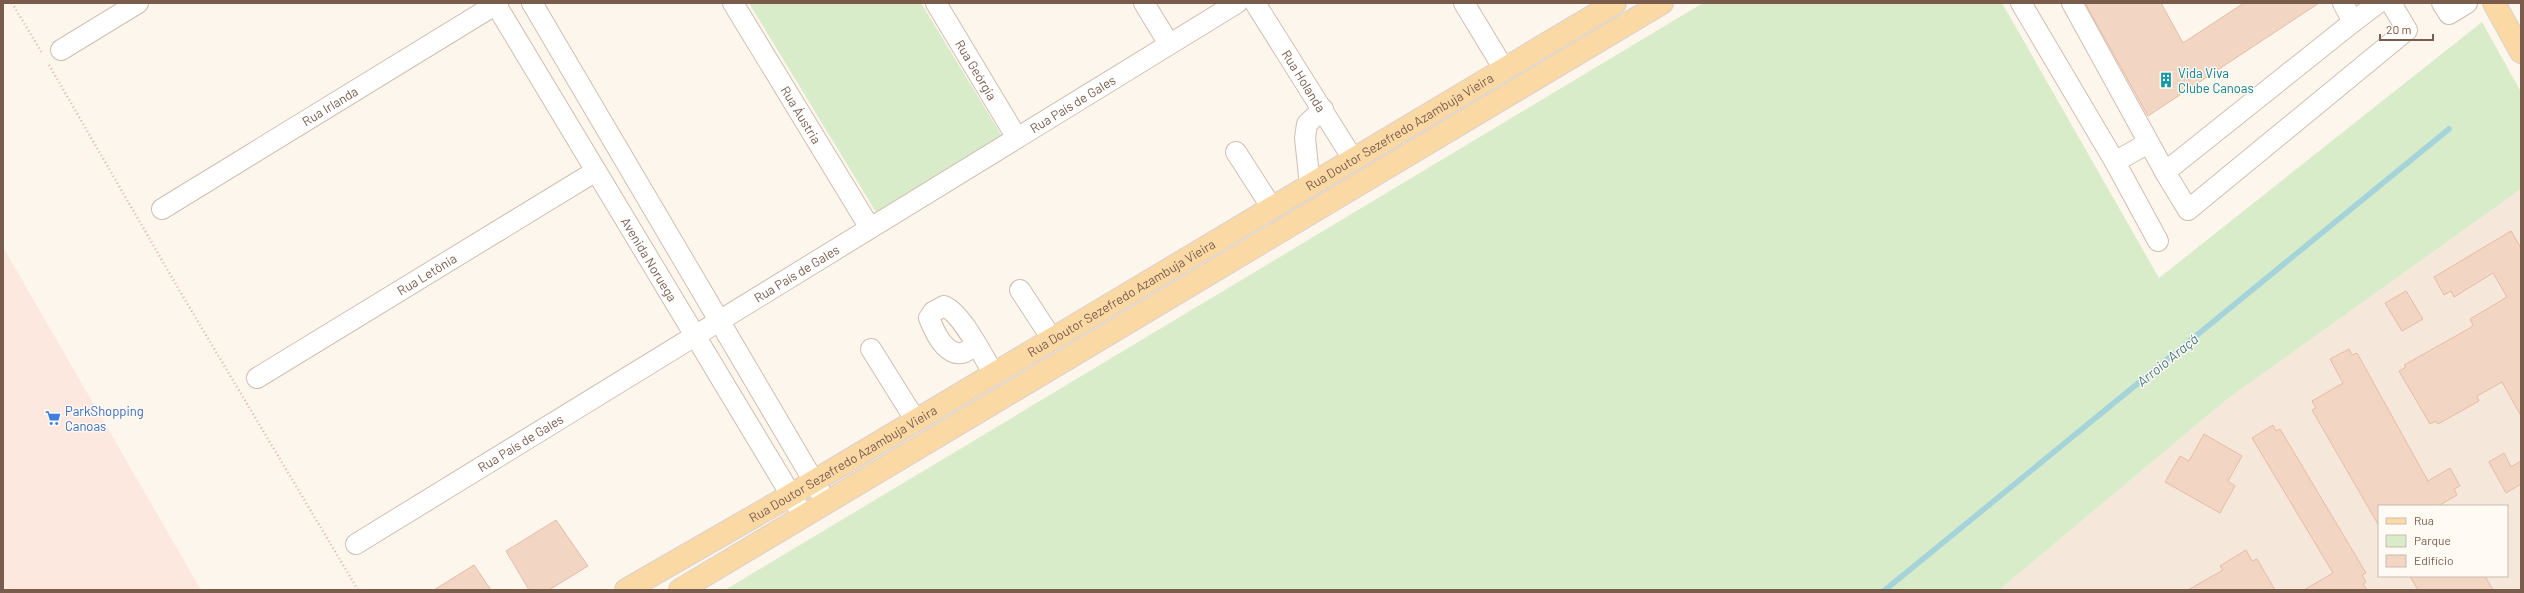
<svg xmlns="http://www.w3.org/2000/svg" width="2524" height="593" viewBox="0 0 2524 593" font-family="Barlow,sans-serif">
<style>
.residential{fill:#f5e8da;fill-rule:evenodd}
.commercial{fill:#fde8e0}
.green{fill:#d8ecc9}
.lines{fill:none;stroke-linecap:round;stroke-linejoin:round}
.stream{stroke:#a5d3da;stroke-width:5.5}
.building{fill:#f3d5c3;stroke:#e6bba3}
.minor-casing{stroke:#d1beb0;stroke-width:22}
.major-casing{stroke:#dad1cd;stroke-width:24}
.path{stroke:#d9b8a5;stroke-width:2.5;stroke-dasharray:1 3;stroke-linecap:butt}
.minor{stroke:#fff;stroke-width:20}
.major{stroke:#fbd9a5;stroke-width:22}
.labels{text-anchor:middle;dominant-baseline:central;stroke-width:3;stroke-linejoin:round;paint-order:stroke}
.street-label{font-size:13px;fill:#7a5c4d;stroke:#fffaf3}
.culture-label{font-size:13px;fill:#0d838f;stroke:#fffaf3;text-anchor:start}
.shop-label{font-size:13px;fill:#366cbe;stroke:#fffaf3;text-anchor:start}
.water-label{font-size:14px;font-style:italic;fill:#437c86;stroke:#fffaf3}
</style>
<rect width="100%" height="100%" fill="#fdf6ec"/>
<!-- residential -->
<path class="residential" d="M2521,189V590H1999L2226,400ZM2379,506H2507V576H2379Z"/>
<!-- commercial -->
<path class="commercial" d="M3,247L201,590H3Z"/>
<!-- green -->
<g class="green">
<path d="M749,3H921L1002,136L876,212Z"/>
<path d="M1703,3H2002L2159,278L2482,22L2521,92V189L2226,400L1999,590H725Z"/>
</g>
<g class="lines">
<!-- stream -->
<path class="stream" d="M1885,590L2449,129"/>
</g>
<!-- building -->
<g class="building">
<path d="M2085,3H2161L2183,43L2244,3H2319L2148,116Z"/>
<path d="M2511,231L2521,248V416L2502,382L2477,396L2479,401L2438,424L2436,421L2430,424L2399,371L2406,367L2404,365L2470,328L2473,325L2470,319L2507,297L2493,273L2454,297L2451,291L2444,295L2434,277Z"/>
<path d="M2406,291L2423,319L2402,331L2385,303Z"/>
<path d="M2349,349L2352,355L2357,353L2428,481L2450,468L2460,486L2454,489L2457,495L2438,506H2379V526L2312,410L2316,408L2312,401L2343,383L2330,359Z"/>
<path d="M2273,425L2276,431L2280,429L2366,573L2362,575L2366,582L2363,584L2367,590H2304L2333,573L2252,438Z"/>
<path d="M2204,434L2242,456L2228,481L2235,486L2220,513L2165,482L2180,456L2189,461Z"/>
<path d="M2504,453L2511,467L2521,461V484L2506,493L2489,462Z"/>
<path d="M556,520L588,566L549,590H529L506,551Z"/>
<path d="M2246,550L2252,561L2257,559L2275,590H2188L2223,570L2220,566Z"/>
<path d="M474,565L491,590H434Z"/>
<path d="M2410,576H2485L2493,590H2418Z"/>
</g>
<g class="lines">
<defs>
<g id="minor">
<path id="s1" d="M495,3L803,515"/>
<path d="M532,3L826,502"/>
<path id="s2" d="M733,3L870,228"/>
<path id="s3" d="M936,3L1017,138"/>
<path d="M1144,3L1169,44"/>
<path id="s4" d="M1255,3L1353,159"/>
<path d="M1464,3L1504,69"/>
<path d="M2021,3L2115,162L2148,143"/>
<path d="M2072,3L2165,172L2353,22L2343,3"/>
<path d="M2442,3L2449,14L2467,3"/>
<path d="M2353,22L2378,3"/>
<path d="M61,50L138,3"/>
<path d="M1236,152L1272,208"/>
<path d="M2115,162L2158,241"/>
<path d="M2165,172L2188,210L2407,30L2391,3"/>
<path d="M1310,185L1305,138L1307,124L1323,109"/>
<path id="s5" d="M162,209L498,3"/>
<path d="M1020,290L1052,339"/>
<path d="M976,345C972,348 966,352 962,353C945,356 934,331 929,318L933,312L944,306C962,313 983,357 994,374"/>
<path d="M871,349L916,421"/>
<path id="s6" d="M257,378L596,171"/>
<path id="s7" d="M356,544L1237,3"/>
</g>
<g id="major">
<path d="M2494,3L2521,52"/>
<path id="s8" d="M626,590L791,495L1615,3"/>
<path d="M680,590L1662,3"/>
</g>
</defs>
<!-- minor casing -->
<use href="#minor" class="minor-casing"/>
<!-- major casing -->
<use href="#major" class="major-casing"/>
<!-- path -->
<g class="path">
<path d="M12,3L42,53"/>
<path d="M49,65L178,288L358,590"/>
</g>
<!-- minor -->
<use href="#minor" class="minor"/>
<!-- major -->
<use href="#major" class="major"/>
</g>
<!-- icons -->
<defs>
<symbol id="building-bare" viewBox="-9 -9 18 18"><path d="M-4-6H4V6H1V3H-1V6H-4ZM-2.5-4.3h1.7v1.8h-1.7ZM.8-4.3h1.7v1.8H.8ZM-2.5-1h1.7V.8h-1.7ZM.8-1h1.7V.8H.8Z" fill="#0f9aa8" stroke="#fffaf3" stroke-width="2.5" paint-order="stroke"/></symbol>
<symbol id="supermarket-bare" viewBox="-9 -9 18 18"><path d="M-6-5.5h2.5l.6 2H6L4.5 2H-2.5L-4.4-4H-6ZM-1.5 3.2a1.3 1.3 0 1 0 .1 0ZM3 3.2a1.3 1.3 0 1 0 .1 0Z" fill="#3f7fe0" stroke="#fffaf3" stroke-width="2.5" paint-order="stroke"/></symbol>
</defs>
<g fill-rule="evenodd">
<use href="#building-bare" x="2155" y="69" width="22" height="22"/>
<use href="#supermarket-bare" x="42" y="407" width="22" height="22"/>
</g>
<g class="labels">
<!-- street labels -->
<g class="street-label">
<text stroke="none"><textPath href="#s3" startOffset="78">Rua Geórgia</textPath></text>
<text stroke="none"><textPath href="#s4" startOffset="92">Rua Holanda</textPath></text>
<text stroke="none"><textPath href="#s7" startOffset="841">Rua País de Gales</textPath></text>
<text stroke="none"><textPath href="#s5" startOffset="197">Rua Irlanda</textPath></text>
<text stroke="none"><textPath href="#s2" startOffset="131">Rua Áustria</textPath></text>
<text stroke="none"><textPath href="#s8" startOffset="899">Rua Doutor Sezefredo Azambuja Vieira</textPath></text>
<text stroke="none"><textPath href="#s1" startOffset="299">Avenida Noruega</textPath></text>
<text stroke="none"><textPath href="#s7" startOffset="517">Rua País de Gales</textPath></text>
<text stroke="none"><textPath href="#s6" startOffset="199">Rua Letônia</textPath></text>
<text stroke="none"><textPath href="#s8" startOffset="575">Rua Doutor Sezefredo Azambuja Vieira</textPath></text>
<text stroke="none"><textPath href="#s7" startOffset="193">Rua País de Gales</textPath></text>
<text stroke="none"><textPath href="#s8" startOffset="251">Rua Doutor Sezefredo Azambuja Vieira</textPath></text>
</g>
<!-- culture labels -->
<g class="culture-label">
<text x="2178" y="73">Vida Viva<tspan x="2178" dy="15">Clube Canoas</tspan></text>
</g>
<!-- shop labels -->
<g class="shop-label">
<text x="65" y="411">ParkShopping<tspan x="65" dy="15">Canoas</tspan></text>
</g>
<!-- water labels -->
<g class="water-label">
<text transform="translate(2167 360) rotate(-39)">Arroio Araçá</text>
</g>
</g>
<!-- border -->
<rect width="2524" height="593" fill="none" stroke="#7a5c4d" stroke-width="8"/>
<!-- legend -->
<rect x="2378" y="505" width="130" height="72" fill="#fffaf3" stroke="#cabbb1"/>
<rect x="2386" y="518" width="20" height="6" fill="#fbd9a5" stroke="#cabbb1"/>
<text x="2414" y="525" font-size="12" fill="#7a5c4d">Rua</text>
<rect x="2386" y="535" width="20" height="12" fill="#d8ecc9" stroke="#cabbb1"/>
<text x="2414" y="545" font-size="12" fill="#7a5c4d">Parque</text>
<rect x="2386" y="555" width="20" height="12" fill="#f3d5c3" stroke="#cabbb1"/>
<text x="2414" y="565" font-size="12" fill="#7a5c4d">Edifício</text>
<!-- scale -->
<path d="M2380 34v6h53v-6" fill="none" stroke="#7a5c4d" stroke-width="2"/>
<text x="2386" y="34" font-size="12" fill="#7a5c4d" stroke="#fffaf3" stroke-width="3" paint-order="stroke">20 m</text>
</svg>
